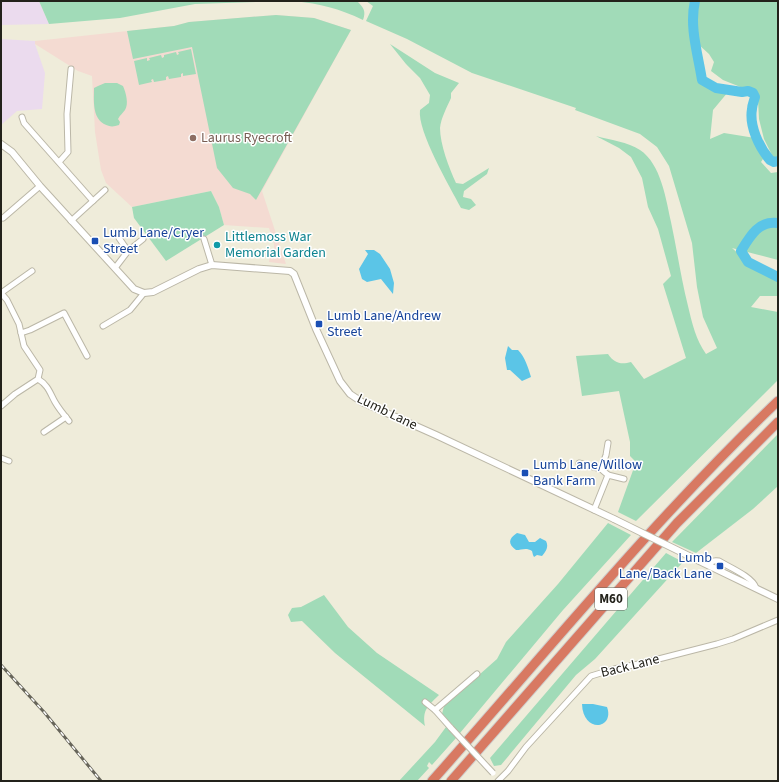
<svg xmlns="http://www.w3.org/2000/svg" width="779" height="782" viewBox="0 0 779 782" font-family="'Source Sans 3',sans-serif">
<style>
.industrial{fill:#ebdbee}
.education{fill:#f4dbd2}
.green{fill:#a1dbb8}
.water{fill:#5bc5e7}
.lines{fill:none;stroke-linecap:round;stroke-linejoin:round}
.river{stroke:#5bc5e7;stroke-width:10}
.minor-casing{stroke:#bbb7a7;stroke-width:7}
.tertiary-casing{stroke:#bbb7a7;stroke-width:8}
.motorway-casing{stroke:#cfcecd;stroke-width:11}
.minor{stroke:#fff;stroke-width:5}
.tertiary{stroke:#fff;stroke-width:6}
.motorway{stroke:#d87962;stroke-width:9}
.rail-casing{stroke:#67655a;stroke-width:3}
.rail{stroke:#fff;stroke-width:1.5;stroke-dasharray:4.5;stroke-linecap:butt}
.minor-bridge-casing{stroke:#bbb7a7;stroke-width:7;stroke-linecap:butt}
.tertiary-bridge-casing{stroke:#bbb7a7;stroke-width:8;stroke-linecap:butt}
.minor-bridge{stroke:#fff;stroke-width:5}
.tertiary-bridge{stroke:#fff;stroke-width:6}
.education-dot{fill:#8d6e63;stroke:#fff;stroke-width:1.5}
.transit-dot{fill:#1a4fb4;stroke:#fff;stroke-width:1.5}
.culture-dot{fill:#0f9aa8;stroke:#fff;stroke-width:1.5}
.labels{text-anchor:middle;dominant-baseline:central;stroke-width:3;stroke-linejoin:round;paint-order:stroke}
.shield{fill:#fff;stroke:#65645f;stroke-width:1}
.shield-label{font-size:13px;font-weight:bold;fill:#23221b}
.education-label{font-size:14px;fill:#785e54;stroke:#fff;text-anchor:start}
.transit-label{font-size:14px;fill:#164399;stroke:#fff;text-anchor:start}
.culture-label{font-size:14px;fill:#0d838f;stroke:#fff;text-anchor:start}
.street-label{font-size:14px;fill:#23221b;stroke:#fff}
</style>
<rect width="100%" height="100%" fill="#efecda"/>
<!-- industrial -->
<g class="industrial">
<path d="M1,1H39L49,24L1,25Z"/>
<path d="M1,39L35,41V44L45,73L42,109L17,111L1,125Z"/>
</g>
<!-- education -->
<path class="education" d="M276,15L314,18L351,30L262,191L286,264L269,262L270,255H274V244L269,228L224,225L219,207L211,191L132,207L106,183L101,170L95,132L92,76L78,71L35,44V41L174,26L189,22Z"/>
<!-- green -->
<g class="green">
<path d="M39,1H289L195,4L120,18L49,24Z"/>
<path d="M294,1H357C364,8 366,11 363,20C338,8 321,4 294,1Z"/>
<path d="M366,1H692L690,10L692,42L701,80L715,90L728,92L713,110L710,139L724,133L755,138L765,156L761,162L771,173L778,172V260L732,248L741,256L747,265L778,280V296H760L751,307L778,312V380L636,521L618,512L636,462L630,456V442L619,391L582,396L576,356L608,354C614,363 621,365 631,362L644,379L686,358L663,284L671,276L658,229L648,207L642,178L631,157L619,148L596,136C610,140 628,142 640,150C661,164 666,199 671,222C677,250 681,278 688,306C692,323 696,340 706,354L717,348L703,317L697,287L692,243L669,166L657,147L640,134L575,110L576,108L472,73L407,39L366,21L373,6Z"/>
<path d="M699,1H778V157H773L764,139L759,119L758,100L753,92L723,80L711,71L714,62L709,54L698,44L696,9Z"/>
<path d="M276,15L314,18L351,30L256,200L250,194L233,188L217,168L192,47L133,59L127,31L174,26L189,22Z"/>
<path d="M390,44L435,73L459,83L451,93V98C447,107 441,118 440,128C440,144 449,168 456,183L463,184L489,168L487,174L464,191L463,197L471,199L476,205L469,210L461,208C450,187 417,131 420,110L429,103L430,95L420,78L406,64Z"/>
<path d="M191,49L196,74L183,76V73L181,74V77L169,79L168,76L166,77V80L154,82L153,79L151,80L152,82L139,85L134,61L147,58V61L150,60L149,58L161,55L162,58L164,57V55L176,52L177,55L179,54L178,52Z"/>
<path d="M105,83H117L123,86C126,93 129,104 125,110C123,113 120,115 118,119L120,122L119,125C113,127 110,127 104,124C92,117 94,100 94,88L98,86Z"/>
<path d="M211,191L219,207L224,225L166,261L134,218L132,207Z"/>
<path d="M778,434V486L753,509L696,553L672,542Z"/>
<path d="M608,523L631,535L563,610L460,733L442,714L444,706L497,659L506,642L558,584Z"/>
<path d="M666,553L683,562L595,659L576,675L501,765L494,766L490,758Z"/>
<path d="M324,595L348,627L377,653L439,695C428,706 422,710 425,726L335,653L302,621L291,622L288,615L292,608L301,607Z"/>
<path d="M446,727L456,738L432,765L429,762L427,766L429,768L417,781H399L435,742Z"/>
</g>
<!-- water -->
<g class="water">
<path d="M365,250H374L380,254L390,269L394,283L393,294L381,279L367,282L362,279L359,269L368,254Z"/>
<path d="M508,346L512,350H518C525,357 528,367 531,377L522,381L510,370H507L505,358Z"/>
<path d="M517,533L525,535L529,542H535L540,538L546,541C549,547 546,551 542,556L537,555L534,557L533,555L532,551C526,547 522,550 516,550C508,544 508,539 517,533Z"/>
<path d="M582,704H593L607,707C615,729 583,734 582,704Z"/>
</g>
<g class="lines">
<!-- river -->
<g class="river">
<path d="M695,1C689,27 698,54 702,80L716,88L742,92L748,91L753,93L755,97C754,101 752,105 752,109C749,126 759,147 770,160L774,162L778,161"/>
<path d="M778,223C759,220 750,236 741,251L748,262L778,277"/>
</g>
<defs>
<g id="minor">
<path d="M22,117L24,123L93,201"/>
<path d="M59,162L68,152L67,114L71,69"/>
<path d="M3,218L40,186"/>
<path d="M71,221L105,190"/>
<path d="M119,238L128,251"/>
<path d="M204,239L212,265"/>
<path d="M115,268L128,251L143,239"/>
<path d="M1,293L7,300L19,324L24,346L40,370L38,379L15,394L1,406"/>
<path d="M1,293L32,271"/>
<path d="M103,326L130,310L144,293"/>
<path d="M21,333L30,330L64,313L87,356"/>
<path d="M38,379C48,385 50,393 55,402C59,409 64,415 69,421"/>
<path d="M44,432L66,417"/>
<path d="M608,443L606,455L601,469L608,475"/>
<path d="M1,458L9,461"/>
<path d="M579,463L601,469"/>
<path d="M594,510L608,475L624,479"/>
<path d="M709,565C711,561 714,560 719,561C729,567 753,577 756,588"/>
<path d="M425,702L435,710L451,728"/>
<path d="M435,710L477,674"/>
<path d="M498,781L508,771L526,747L591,676L614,669L643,663L717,644L733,639L778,620"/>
</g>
<g id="tertiary">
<path d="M1,144L12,152L40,186L134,289L144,293L153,292L199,269L212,265L290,271L294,274L316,329L340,381L350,394L362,402L436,435L614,519"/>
<path d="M691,557L778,599"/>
</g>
<g id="motorway">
<path d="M432,781C546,653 654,519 778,401"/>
<path d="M451,781L677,523L778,422"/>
</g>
</defs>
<!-- minor casing -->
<use href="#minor" class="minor-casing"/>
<!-- tertiary casing -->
<use href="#tertiary" class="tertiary-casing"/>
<!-- motorway casing -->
<use href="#motorway" class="motorway-casing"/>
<!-- minor -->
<use href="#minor" class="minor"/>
<!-- tertiary -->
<use href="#tertiary" class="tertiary"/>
<!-- motorway -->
<use href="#motorway" class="motorway"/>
<defs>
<path id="rail" d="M1,665L44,712L101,781"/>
</defs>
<!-- rail casing -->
<use href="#rail" class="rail-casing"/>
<!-- rail -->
<use href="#rail" class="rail"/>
<defs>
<path id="minor-bridge" d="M451,728L493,773"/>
<path id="tertiary-bridge" d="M614,519L691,557"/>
</defs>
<!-- minor-bridge casing -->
<use href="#minor-bridge" class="minor-bridge-casing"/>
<!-- tertiary-bridge casing -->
<use href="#tertiary-bridge" class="tertiary-bridge-casing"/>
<!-- minor-bridge -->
<use href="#minor-bridge" class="minor-bridge"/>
<!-- tertiary-bridge -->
<use href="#tertiary-bridge" class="tertiary-bridge"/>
</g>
<!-- markers -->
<circle class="education-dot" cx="193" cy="138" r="4"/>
<g class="transit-dot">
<rect x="91" y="237" width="8" height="8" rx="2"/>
<rect x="315" y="320" width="8" height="8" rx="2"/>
<rect x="521" y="469" width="8" height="8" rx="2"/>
<rect x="716" y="562" width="8" height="8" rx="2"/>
</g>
<circle class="culture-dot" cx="217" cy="245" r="4"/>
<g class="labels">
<!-- shield labels -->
<rect class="shield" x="595" y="588" width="32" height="22" rx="3"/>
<g class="shield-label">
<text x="611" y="599">M60</text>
</g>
<!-- education labels -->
<g class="education-label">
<text x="201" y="138">Laurus Ryecroft</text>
</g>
<!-- transit labels -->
<g class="transit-label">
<text x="103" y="233">Lumb Lane/Cryer<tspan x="103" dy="16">Street</tspan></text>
<text x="327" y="316">Lumb Lane/Andrew<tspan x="327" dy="16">Street</tspan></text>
<text x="533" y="465">Lumb Lane/Willow<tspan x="533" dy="16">Bank Farm</tspan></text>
<text x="712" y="558" text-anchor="end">Lumb<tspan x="712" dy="16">Lane/Back Lane</tspan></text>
</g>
<!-- culture labels -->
<g class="culture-label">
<text x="225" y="237">Littlemoss War<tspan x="225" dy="16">Memorial Garden</tspan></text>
</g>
<!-- street labels -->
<g class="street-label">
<text transform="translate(387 412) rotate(26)">Lumb Lane</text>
<text transform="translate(630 666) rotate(-14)">Back Lane</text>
</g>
</g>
<!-- border -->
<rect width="779" height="782" fill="none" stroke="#23221b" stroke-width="4"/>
</svg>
